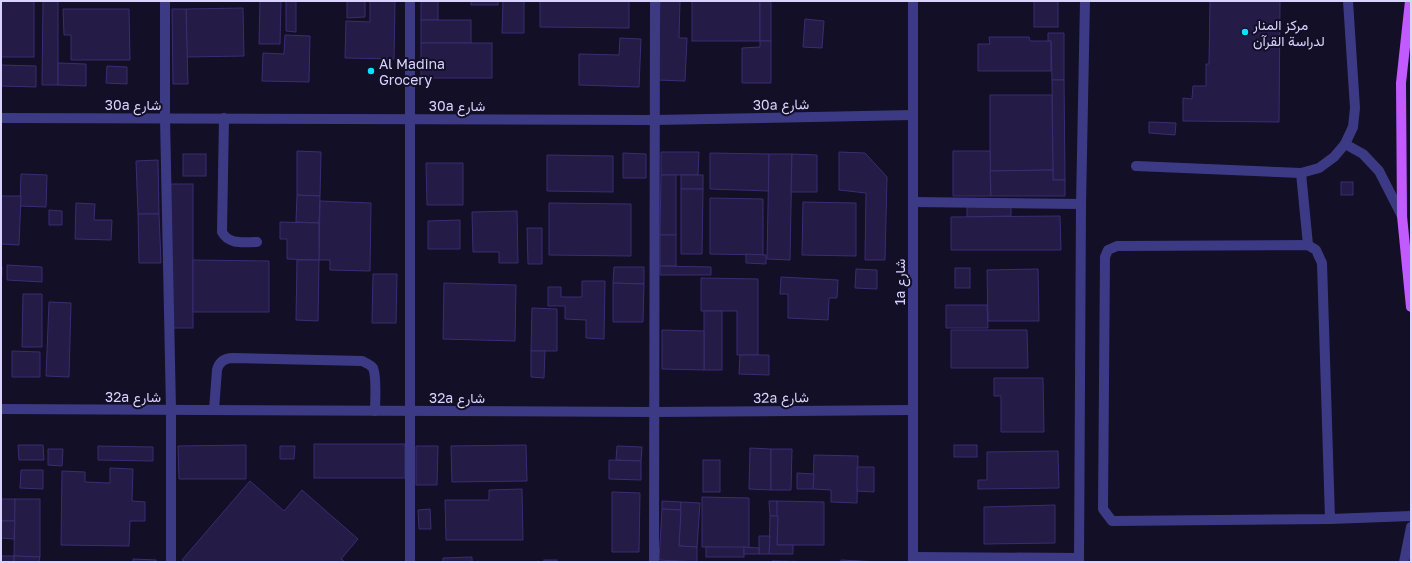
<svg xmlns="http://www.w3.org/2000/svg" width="1412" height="563" viewBox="0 0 1412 563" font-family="'Golos Text',Vazirmatn,sans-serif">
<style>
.building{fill:#241b47;stroke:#3b2d73}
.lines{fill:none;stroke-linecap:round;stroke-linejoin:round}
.minor{stroke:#3d3a85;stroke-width:10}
.major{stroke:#c25bff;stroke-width:10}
.poi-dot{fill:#00e5ff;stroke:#130f26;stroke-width:1.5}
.labels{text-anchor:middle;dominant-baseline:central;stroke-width:4;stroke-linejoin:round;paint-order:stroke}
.poi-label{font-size:14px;fill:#d9d4ff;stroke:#130f26;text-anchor:start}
.street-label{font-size:14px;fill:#d9d4ff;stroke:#130f26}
</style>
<rect width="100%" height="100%" fill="#130f26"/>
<!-- building -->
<g class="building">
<rect x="1" y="1" width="33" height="56"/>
<path d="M43,1H58V85H42Z"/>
<path d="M260,1H281L280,44H259Z"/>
<path d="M286,1H296V32L286,31Z"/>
<path d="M347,1H365V17L347,18Z"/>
<path d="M370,1H395L394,59L345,58L346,21L370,22Z"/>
<rect x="421" y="1" width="17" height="19"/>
<rect x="471" y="1" width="27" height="4"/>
<path d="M503,1H524V33H502Z"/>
<path d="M540,1H629V28L540,27Z"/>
<path d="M660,1H680L679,38H687L685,81L657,80Z"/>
<rect x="692" y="1" width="68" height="40"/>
<rect x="760" y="1" width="11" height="40"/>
<rect x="1034" y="1" width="24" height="26"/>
<path d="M1210,1H1280L1279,122L1183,121V98L1192,99L1193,86H1206V64H1209Z"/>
<path d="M243,8L244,56L187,57L186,9Z"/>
<path d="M63,9H129L130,60H71V35H64Z"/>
<path d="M172,9H186L188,84H173Z"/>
<path d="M805,19L824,21L822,48L803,47Z"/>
<rect x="421" y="20" width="50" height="23"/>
<path d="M1048,33H1064V80H1052L1051,41H1048Z"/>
<path d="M285,35L310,36L309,82L262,81L263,53L284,54Z"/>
<path d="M989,37H1029L1030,41H1051V71H978V44H990Z"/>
<path d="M620,38L641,39L639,87L579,85V54L619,55Z"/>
<path d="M760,41H771V83H742V48L760,47Z"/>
<rect x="421" y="43" width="71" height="35"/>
<path d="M58,63L86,64V86L58,85Z"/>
<path d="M1,65L36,66V87L1,86Z"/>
<path d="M107,66L127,67V84L106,83Z"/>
<path d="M1052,80H1064L1065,180H1053Z"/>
<path d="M990,95H1052L1053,170L990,171Z"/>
<path d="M1149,122L1176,123L1175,135L1149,133Z"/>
<path d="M297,151L321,152L320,196L297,195Z"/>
<path d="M953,151H990L991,196H953Z"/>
<path d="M661,152H699L698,175H661Z"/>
<path d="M839,152L865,153L887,177L885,260H865L866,193L839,190Z"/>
<path d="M623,153L646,154V178H623Z"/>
<path d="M710,153L769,154V191L710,189Z"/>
<rect x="183" y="154" width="23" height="22"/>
<path d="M769,154H792L790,260L767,259Z"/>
<path d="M792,154L817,155V192H791Z"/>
<path d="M547,155L613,156V192L547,191Z"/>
<path d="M158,160L159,214H138L136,161Z"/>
<path d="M426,163H463V205H427Z"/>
<path d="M1053,170V180H1065V196H991L990,171Z"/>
<path d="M21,174L47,175L46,207L20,206Z"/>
<path d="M661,175H676V235H660Z"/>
<rect x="681" y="175" width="22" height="14"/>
<rect x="1341" y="182" width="12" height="13"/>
<rect x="170" y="184" width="23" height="144"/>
<path d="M681,189H703L702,254H681Z"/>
<path d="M297,195L320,196L319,223L296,222Z"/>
<path d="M1,196H21L19,245L1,244Z"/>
<path d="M710,198L763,199V255L710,254Z"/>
<path d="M320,201L371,203L370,271L330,270V260H319Z"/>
<path d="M803,202L856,203V256L802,255Z"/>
<path d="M76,203L95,204L94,220H112L111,240L75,239Z"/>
<path d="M549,203L631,204V256L549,255Z"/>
<path d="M967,206H1011V216L967,217Z"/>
<path d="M49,210L62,211V225H49Z"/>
<path d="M517,211L518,263H499V252H473L472,212Z"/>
<path d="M138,214H159L161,263H139Z"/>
<path d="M1060,216L1061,250H951V217Z"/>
<path d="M460,220V249H428V221Z"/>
<path d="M280,222L319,223V260L287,259V239H280Z"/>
<path d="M527,228H542V264H528Z"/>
<rect x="660" y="235" width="16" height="31"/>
<path d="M746,254L766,255V264L746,263Z"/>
<path d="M193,260L269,261V312H193Z"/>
<path d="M297,260H319L318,321L296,320Z"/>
<path d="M7,265L42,267V282L7,280Z"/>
<path d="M660,266L711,267V275H660Z"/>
<path d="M1,267H2L1,291Z"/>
<path d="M614,267H644V284L613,283Z"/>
<rect x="955" y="268" width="15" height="20"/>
<path d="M856,269L877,270V289L855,288Z"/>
<path d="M1038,269L1039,321H988L987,270Z"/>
<path d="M373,274H397L396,323H372Z"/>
<path d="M781,277L838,280L837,298H829L828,320L788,318V294H780Z"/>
<path d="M701,278L758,279V355H737V311H701Z"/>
<path d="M582,281H605L604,339L586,338V320L565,319V306H548V287H561V297H582Z"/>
<path d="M444,283L516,285L515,341L443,339Z"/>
<path d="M613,283L644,284L643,322H613Z"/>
<path d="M23,294H42V347H22Z"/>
<path d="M49,302L71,303L69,377L46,376Z"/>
<path d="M946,305H987L988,328H946Z"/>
<path d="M532,308L557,309V351H531Z"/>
<rect x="704" y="311" width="18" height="59"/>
<path d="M662,330L704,331V370L662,369Z"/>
<path d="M951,330H1027L1028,368H951Z"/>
<path d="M12,351L40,352V377H12Z"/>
<path d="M531,351H545L544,378L531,377Z"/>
<path d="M740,355H769V375L739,374Z"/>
<path d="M994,378H1043L1044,432H1001V396H994Z"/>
<rect x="314" y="444" width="91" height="34"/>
<path d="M18,445H43L44,460H19Z"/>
<path d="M246,445V479H179L178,446Z"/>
<path d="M526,445L527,481L452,482L451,446Z"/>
<rect x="954" y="445" width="23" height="12"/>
<path d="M98,446L153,447V461L98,460Z"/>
<path d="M280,446H295L294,459H280Z"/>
<path d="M416,446H438L437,485H416Z"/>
<path d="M617,446L642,447L641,461L616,460Z"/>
<path d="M750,448L771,449V490L749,489Z"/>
<path d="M48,449H63L62,466L48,465Z"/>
<path d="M771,449H792L791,490H771Z"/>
<path d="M1058,451L1059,488L978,489V480H987V452Z"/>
<path d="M814,455L858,456L857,503L831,502V490L813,489Z"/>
<path d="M609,460L641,461V480L609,479Z"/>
<rect x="703" y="460" width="17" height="32"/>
<path d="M857,467H874V492L857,491Z"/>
<path d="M110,468L133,469L132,501L145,502V521H130L129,546L61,545L62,471L85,472V482L110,483Z"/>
<path d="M21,470H43V489L20,488Z"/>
<path d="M797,473L814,474L813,489H797Z"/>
<path d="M250,481L284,511L302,490L358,539L341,559L345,562H185L182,560Z"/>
<path d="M522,489L523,540H446L445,500H489V490Z"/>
<path d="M612,492L640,493L639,552H612Z"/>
<path d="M702,497L749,498V548L702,547Z"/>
<rect x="1" y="499" width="14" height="22"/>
<path d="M15,499H40V557L14,556Z"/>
<path d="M662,501L681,502V510L662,509Z"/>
<path d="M769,501H777L778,516H770Z"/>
<path d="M777,501L824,502V545H777Z"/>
<path d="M681,502L700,503L697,547L679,546Z"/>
<path d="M1055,505V543L984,544V507Z"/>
<path d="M430,509L431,529H419L418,510Z"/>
<path d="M662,509L681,510L679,546L697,547V562L659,560Z"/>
<path d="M770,516H778L777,545H793V554H769Z"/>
<path d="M1,521H15L14,539L1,538Z"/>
<path d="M759,536H770L769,554H759Z"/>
<rect x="706" y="547" width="38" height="10"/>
<path d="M744,547L759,548V554H744Z"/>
<rect x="1" y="556" width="13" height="6"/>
<path d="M14,556L40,557L39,562H14Z"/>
<path d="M472,557V562H443V558Z"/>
<path d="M133,559L156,560V562H133Z"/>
<rect x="544" y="560" width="13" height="2"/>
<path d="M841,560L879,562H841Z"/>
<path d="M772,561L826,562H772Z"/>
</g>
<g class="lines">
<!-- minor -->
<g class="minor">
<path d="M165,1V118L171,410V562"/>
<path d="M1,118L654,120L913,115"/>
<path d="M224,118L222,232C229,245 243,242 257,242"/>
<path d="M1345,144L1363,154L1379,171L1402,216"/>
<path d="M1136,166L1301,173L1319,168L1334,157L1345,144L1353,127L1355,108L1348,1"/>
<path d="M1301,173L1308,245"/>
<path d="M913,202L1081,204"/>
<path d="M1,409L654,412L913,410"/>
<path d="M214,410L217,370C219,362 224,358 233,358L362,361C366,363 370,364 373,368C377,377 375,401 375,411"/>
<path d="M1330,519L1322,263L1316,250L1308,245L1117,246L1108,250L1105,257L1103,509L1112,521L1330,519L1411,516"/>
<path d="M913,557L1079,558"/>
<path d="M410,562V1"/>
<path d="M654,562L655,1"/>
<path d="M913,562V1"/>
<path d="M1079,562L1081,204L1085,1"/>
<path d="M1404,562L1411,527"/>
</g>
<!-- major -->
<path class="major" d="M1410,1L1401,83L1402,216L1411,307"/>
</g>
<!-- markers -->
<g class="poi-dot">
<circle cx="1245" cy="32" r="4"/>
<circle cx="371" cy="71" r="4"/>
</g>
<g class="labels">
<!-- poi labels -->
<g class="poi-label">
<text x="1253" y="24">مركز المنار<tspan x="1253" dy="16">لدراسة القرآن</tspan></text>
<text x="379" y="63">Al Madina<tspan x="379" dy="16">Grocery</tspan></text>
</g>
<!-- street labels -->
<g class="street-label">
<text x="133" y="104">30a شارع</text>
<text transform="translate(781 104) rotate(-1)">30a شارع</text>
<text x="457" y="105">30a شارع</text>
<text transform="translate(899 282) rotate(-90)">1a شارع</text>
<text x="133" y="396">32a شارع</text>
<text x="457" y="397">32a شارع</text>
<text transform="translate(781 397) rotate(-1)">32a شارع</text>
</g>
</g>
<!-- border -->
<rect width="1412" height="563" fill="none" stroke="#d9d4ff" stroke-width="4"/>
</svg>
